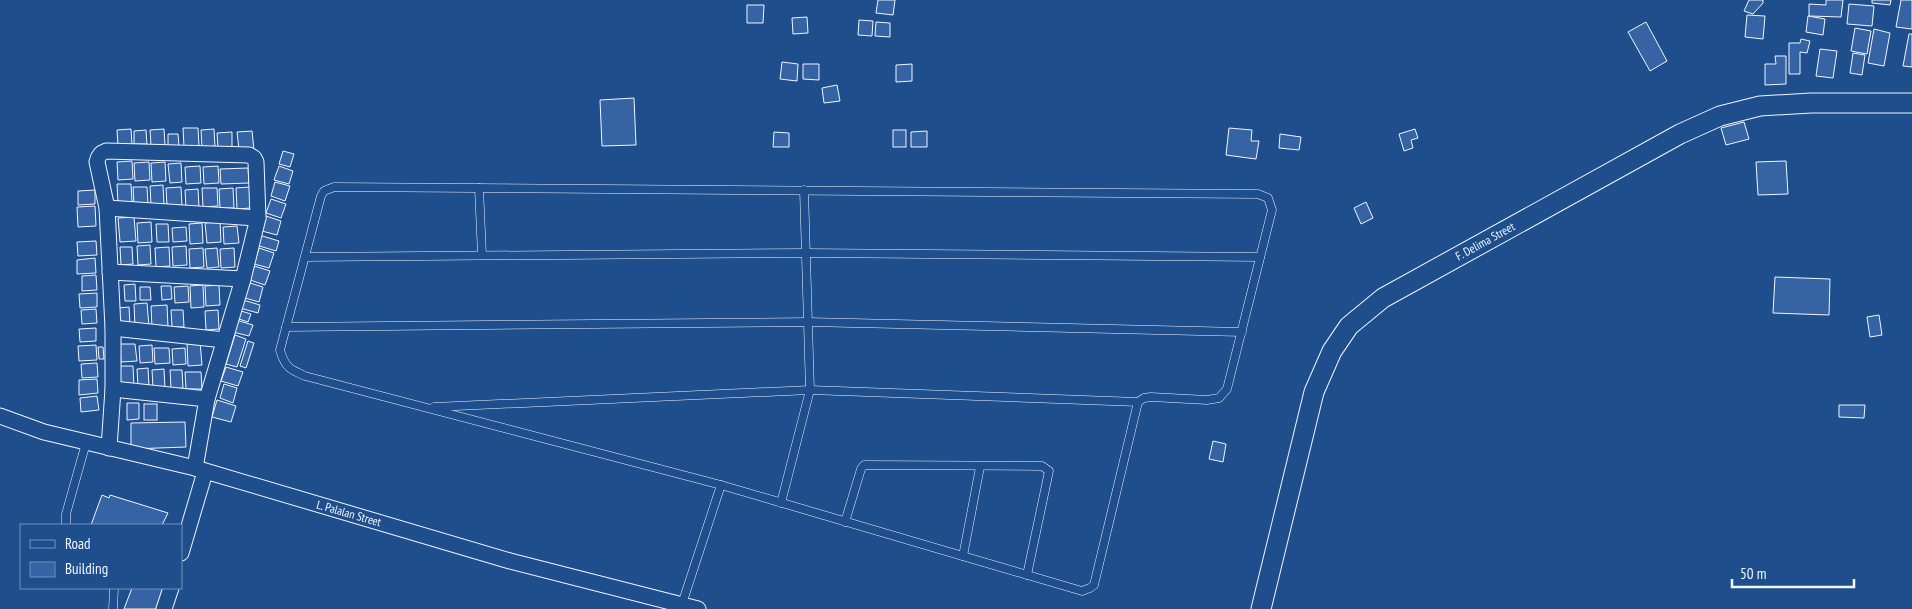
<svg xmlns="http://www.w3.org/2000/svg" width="1912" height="609" viewBox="0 0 1912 609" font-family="'PT Sans Narrow',sans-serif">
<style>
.building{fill:#3563a3;stroke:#f2f6ff}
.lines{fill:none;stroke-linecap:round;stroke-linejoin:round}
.service-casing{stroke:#f2f6ff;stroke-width:9}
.minor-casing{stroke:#f2f6ff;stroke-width:17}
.tertiary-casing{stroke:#f2f6ff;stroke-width:21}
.service{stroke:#1f4e8c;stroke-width:8}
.minor{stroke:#1f4e8c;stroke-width:15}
.tertiary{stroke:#1f4e8c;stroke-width:19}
.labels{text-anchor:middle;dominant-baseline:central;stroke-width:4;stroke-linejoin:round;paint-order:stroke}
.street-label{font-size:12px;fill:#f2f6ff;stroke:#1f4e8c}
</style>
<rect width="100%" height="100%" fill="#1f4e8c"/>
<!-- building -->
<g class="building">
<path d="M878,0H895L893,15L876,13Z"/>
<path d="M1749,0H1763V3L1753,14L1744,11Z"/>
<path d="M1826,0H1843L1841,17L1809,16V4L1826,5Z"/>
<path d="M1872,0H1891L1890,5L1872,3Z"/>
<path d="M1901,0H1912V29L1896,27Z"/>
<path d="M1849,4L1874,6L1872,26L1847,24Z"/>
<path d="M747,5H764L763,23H747Z"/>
<path d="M1747,15L1765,16L1763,39L1745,37Z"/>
<path d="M1808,16L1825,19L1823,35L1806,32Z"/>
<path d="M807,17L808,33L793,34L792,18Z"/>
<path d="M859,20L873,21L872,36L858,35Z"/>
<path d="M876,22L890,23V37L875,36Z"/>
<path d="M1646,22L1667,61L1650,71L1628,32Z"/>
<path d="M1855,28L1871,31L1867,54L1851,51Z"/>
<path d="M1874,29L1890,33L1884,66L1868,63Z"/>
<path d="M1909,34H1912V67L1903,66Z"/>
<path d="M1801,39L1810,41L1807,53L1800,52V74H1789V43H1800Z"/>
<path d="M1820,49L1837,51L1833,78L1816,76Z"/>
<path d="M1853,53L1865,55L1862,75L1850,73Z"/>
<path d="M1775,56H1786V84L1765,85V64H1776Z"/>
<path d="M782,62L798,64L797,81L780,79Z"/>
<path d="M803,64H819V80L803,79Z"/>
<path d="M912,64V81L896,82V65Z"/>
<path d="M837,85L840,101L824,103L822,88Z"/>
<path d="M634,98L636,145L602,146L600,100Z"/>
<path d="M1744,122L1749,139L1726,145L1721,128Z"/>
<path d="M183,128H198L199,146L184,147Z"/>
<path d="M1229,128L1252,130L1251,141H1259L1256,159L1226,155Z"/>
<path d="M131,129L132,145L118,146L117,130Z"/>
<path d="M164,129L165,145L151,146L150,130Z"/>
<path d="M214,129L215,147L202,148L201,130Z"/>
<path d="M1415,129L1418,138L1411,140L1413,148L1404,151L1399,134Z"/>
<path d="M146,130L147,144H134V131Z"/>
<rect x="893" y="130" width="13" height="17"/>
<path d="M252,131L254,150H239L237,132Z"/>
<path d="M927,131V147H911V132Z"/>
<path d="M232,132V148L218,149L217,133Z"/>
<path d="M774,132L789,133V147H773Z"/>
<path d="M168,134H178L179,146H168Z"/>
<path d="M1280,134L1301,137L1299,150L1279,148Z"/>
<path d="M283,151L294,154L290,167L279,164Z"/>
<path d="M132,161L133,179L118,180L117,162Z"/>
<path d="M1786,161L1788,194L1758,195L1756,162Z"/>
<path d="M149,162L150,180L135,181L134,163Z"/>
<path d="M165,162L166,181L152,182L151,163Z"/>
<path d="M181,163L182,182L170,183L168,164Z"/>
<path d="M200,166L201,183L186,184L185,167Z"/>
<path d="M218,166L219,183L204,184L203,167Z"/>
<path d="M279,166L293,171L289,184L274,180Z"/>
<path d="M248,168L249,183L221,184L220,169Z"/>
<path d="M275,182L290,186L285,201L271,196Z"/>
<path d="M117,184H131L132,202L118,203Z"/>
<path d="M163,185L164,204L151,205L150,186Z"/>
<path d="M133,187H147L148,204L134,205Z"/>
<path d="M181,187L182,205L167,206L166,188Z"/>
<path d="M250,187L251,208L237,209L236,188Z"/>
<path d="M202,188H217L218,206L203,207Z"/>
<path d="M233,188L234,208H220L219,189Z"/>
<path d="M198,189L199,207L186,208L185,190Z"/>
<path d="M95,190V204L78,205V191Z"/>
<path d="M271,199L286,204L281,218L266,213Z"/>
<path d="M1366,202L1373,218L1361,224L1354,208Z"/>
<path d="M95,206L96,226L78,227L77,207Z"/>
<path d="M266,216L281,221L277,235L262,231Z"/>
<path d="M134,217L136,241L120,242L118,218Z"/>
<path d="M151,222L152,242L138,243L137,223Z"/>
<path d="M220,222L221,242L207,243L205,223Z"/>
<path d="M202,223L203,243L190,244L189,224Z"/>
<path d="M156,224H168L169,242H157Z"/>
<path d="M237,226L239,243L224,244L223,227Z"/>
<path d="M186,227L187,241L173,242L172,228Z"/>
<path d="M259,235L279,241L276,251L256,245Z"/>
<path d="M96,241L97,255L78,256L77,242Z"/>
<path d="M150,245L151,264L138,265L137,246Z"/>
<path d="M186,246L187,265L173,266L172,247Z"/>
<path d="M120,247H132L133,264L121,265Z"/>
<path d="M169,247L170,266L156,267L155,248Z"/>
<path d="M203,248L204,267L190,268L189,249Z"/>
<path d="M217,248L219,267L207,268L205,249Z"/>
<path d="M234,248L235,267L221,268L220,249Z"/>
<path d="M259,248L274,253L269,268L254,264Z"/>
<path d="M95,258L96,273L77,274V260Z"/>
<path d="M251,265L270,271L265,285L247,279Z"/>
<path d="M96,275L97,290L82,291V276Z"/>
<path d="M1775,277L1830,279L1829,315L1773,313Z"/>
<path d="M250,283L263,287L259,302L245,298Z"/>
<path d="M135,284L136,301H125L124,285Z"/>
<path d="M203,285L204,307L191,308L190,286Z"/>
<path d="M219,285L220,305L206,306L205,286Z"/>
<path d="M161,286H171L172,299L162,300Z"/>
<path d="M188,286L189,302L175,303L174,287Z"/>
<path d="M140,287H150L151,300H140Z"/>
<path d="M97,293V307L80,308L79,294Z"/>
<path d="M243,300L260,305L258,313L240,308Z"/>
<path d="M147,303L149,326L135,327L134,304Z"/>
<path d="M167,305L168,327L152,328L151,306Z"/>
<path d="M129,307L130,324L119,325L118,308Z"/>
<path d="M96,309L97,323L82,324L81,310Z"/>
<path d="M171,310H183L184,327H172Z"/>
<path d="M218,310L219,329L206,330L205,311Z"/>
<path d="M238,310L251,314L248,322L236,318Z"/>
<path d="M1879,315L1882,335L1870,337L1867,317Z"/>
<path d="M236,320L253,325L249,336L233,332Z"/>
<path d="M96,328V341L80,342L79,329Z"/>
<path d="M235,335L246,339L237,367L226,364Z"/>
<path d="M200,341L202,365L188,366L187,342Z"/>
<path d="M248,341L254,343L246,368L240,366Z"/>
<path d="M120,344H135L137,361L121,362Z"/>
<path d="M96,345L97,360L79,361L78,346Z"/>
<path d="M152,345L153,362L140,363L139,346Z"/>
<path d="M98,347H103L104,359H99Z"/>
<path d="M154,348H169L170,363L155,364Z"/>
<path d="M185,348L186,364L173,365L172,349Z"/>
<path d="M97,363L98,377L82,378L81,364Z"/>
<path d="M119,366H133L134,387H120Z"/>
<path d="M226,367L243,372L238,386L221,381Z"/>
<path d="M148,368L149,386L138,387L137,369Z"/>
<path d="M164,369L165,388H153L152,370Z"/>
<path d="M170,370H182L183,388L171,389Z"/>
<path d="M185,372H201L202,389H186Z"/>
<path d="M97,379L98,393L79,395V380Z"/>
<path d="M224,384L237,388L233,403L220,398Z"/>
<path d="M97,396L99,410L81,412L80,398Z"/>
<path d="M217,400L236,406L231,422L212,417Z"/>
<path d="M127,403H139V419L127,420Z"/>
<rect x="144" y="404" width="13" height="16"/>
<path d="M1839,405H1865L1864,418L1839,417Z"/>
<path d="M185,422L186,447L131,449V423Z"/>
<path d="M1213,441L1226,444L1223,462L1209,459Z"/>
<path d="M102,495L109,498L110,495L168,513L162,525H91Z"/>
<path d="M132,588H163L156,609H124Z"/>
</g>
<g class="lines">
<defs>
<g id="service">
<path d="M334,187L1258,194L1268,198L1272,210L1227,389L1219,398L1207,400L1151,397L1144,398L1138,402L1094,585L1090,588L1082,591L721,485L305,376C289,369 285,367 280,350L321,196L324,191Z"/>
<path d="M479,188L482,255"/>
<path d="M305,257L806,253L1260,257"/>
<path d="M286,327L808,322L1242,332"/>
<path d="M434,407L810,390L1138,402"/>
<path d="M781,503L810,390L804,190"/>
<path d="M845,522L861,469L864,465L1042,466L1049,471L1027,575"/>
<path d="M66,525V514L86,443"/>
<path d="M963,556L980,467"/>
<path d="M682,604L721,485"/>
<path d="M113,609L114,588"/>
</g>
<g id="minor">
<path d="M107,208L258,218"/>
<path d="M110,272L243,279"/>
<path d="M113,328L224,340"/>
<path d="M113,389L207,399"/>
<path d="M0,416L44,432L195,468L510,561L698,609"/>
<path d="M109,448L113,389V328L107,208L97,162C98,156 100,153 106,151L249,155L254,158L256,162L258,218L243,279L207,399L195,468"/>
<path d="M181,553L205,472"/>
<path d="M164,609L171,588"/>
</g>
<path id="tertiary" d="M1261,609L1314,392L1332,351L1349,326L1383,298L1680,134L1720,116L1760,106L1811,103H1912"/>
</defs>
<!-- service casing -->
<use href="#service" class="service-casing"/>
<!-- minor casing -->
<use href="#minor" class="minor-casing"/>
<!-- tertiary casing -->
<use href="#tertiary" class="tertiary-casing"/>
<!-- service -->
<use href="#service" class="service"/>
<!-- minor -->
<use href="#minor" class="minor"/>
<!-- tertiary -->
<use href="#tertiary" class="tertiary"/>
</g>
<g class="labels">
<!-- street labels -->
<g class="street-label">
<text transform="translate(1485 241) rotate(-29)">F. Delima Street</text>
<text transform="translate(349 513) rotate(16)">L. Palalan Street</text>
</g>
</g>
<!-- legend -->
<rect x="20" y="524" width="162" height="65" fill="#1f4e8c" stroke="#7391ba"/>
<rect x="30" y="540" width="25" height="8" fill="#1f4e8c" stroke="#7391ba"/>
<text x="65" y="549" font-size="15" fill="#f2f6ff">Road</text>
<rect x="30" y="562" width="25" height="15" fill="#3563a3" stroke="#7391ba"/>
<text x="65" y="574" font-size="15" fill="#f2f6ff">Building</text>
<!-- scale -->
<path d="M1732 579v8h122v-8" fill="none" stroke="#f2f6ff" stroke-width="2.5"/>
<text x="1740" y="579" font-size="15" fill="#f2f6ff" stroke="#1f4e8c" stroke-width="4" paint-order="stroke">50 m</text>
</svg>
